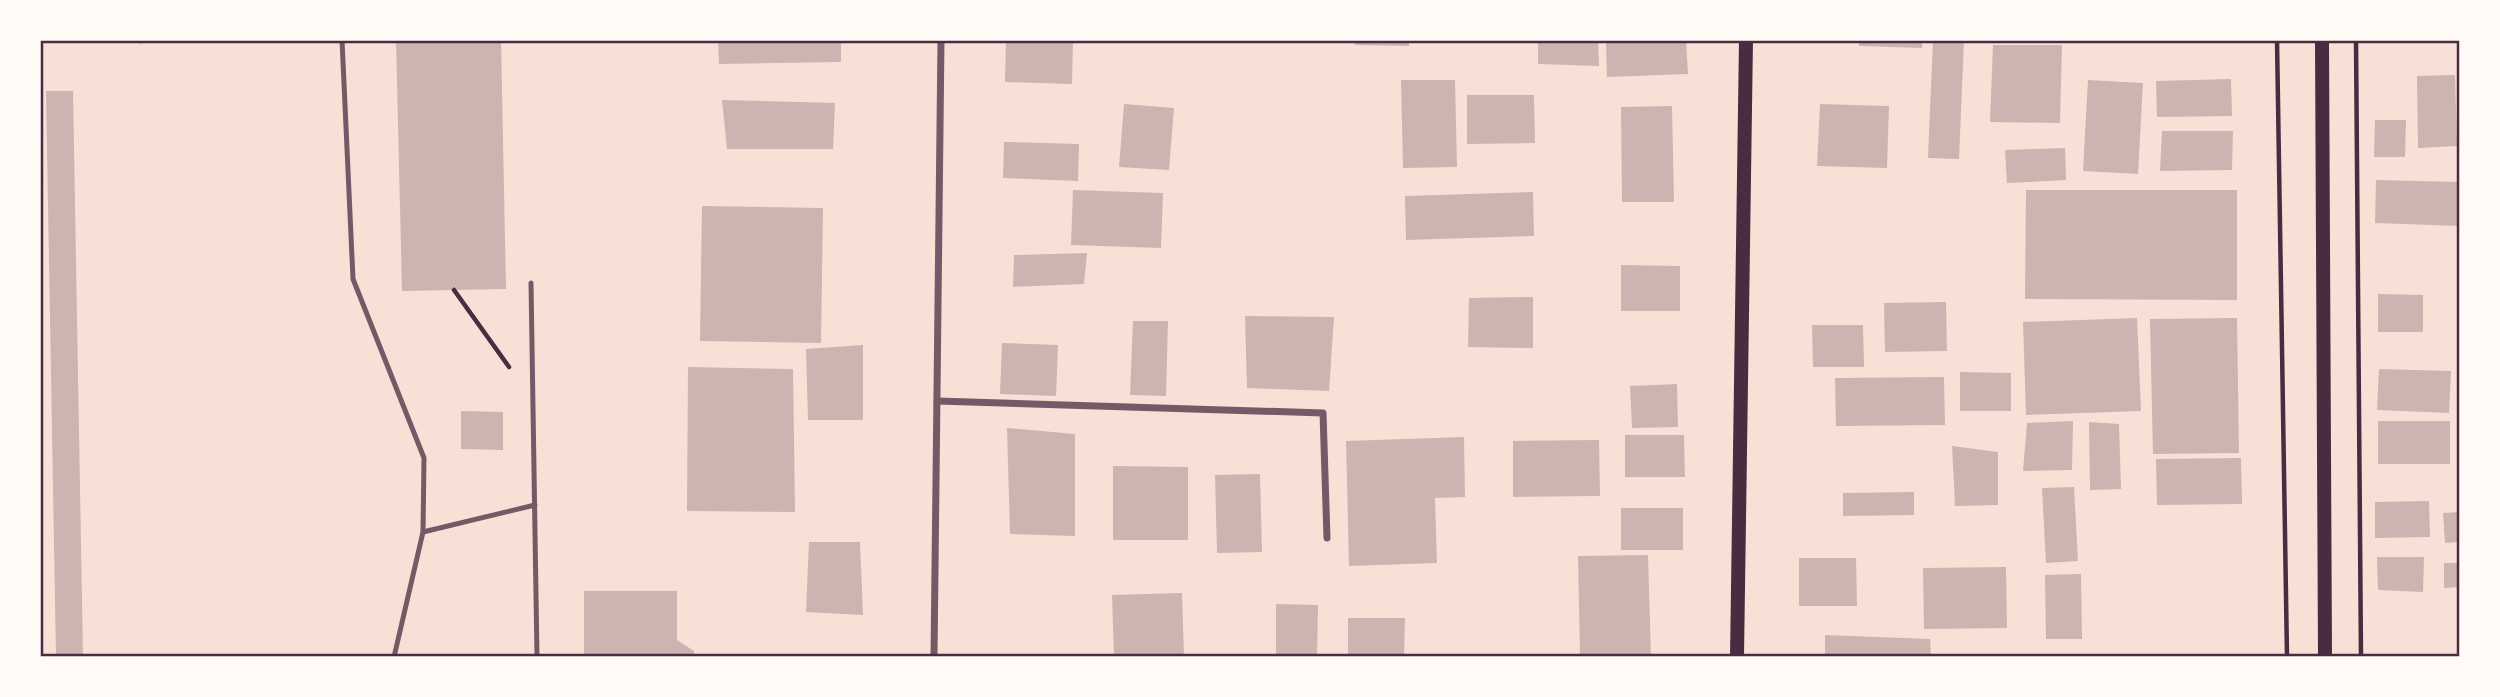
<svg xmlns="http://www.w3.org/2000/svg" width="2500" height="697" viewBox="0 0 2500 697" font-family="'PT Sans',sans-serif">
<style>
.building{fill:#ccb4b1}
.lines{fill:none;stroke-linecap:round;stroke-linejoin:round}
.path{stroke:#4a2c40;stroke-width:4.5}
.service{stroke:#755966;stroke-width:5}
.minor{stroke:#755966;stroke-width:7}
.secondary{stroke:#4a2c40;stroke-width:14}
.rail{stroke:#8f747c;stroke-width:5}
.neatline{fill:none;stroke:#4a2c40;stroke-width:2.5}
</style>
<rect width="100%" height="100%" fill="#f7e1d7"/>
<!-- building -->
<g class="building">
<path d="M396,40H501L506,289L402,291Z"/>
<path d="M718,40H841V62L719,64Z"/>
<path d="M1006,40H1073L1072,84L1005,82Z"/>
<path d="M1355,40H1409V46L1355,45Z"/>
<path d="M1538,40H1598L1599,66L1538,64Z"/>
<path d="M1606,40H1686L1688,74L1607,77Z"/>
<path d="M1859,40H1922V48L1859,46Z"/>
<path d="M1933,40H1964L1959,159L1928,158Z"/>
<rect x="2106" y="40" width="23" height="3"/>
<path d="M1993,45H2062L2060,123L1990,122Z"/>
<path d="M2455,75L2457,146L2418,148L2417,76Z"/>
<path d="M2231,79L2232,116L2157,117L2156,81Z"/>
<path d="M1401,80H1455L1457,167L1403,168Z"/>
<path d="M2088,80L2143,83L2138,174L2083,171Z"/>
<path d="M46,91H73L83,657H56Z"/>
<path d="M1467,95H1534L1535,143L1467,144Z"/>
<path d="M722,100L835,103L833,149H727Z"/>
<path d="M1124,104L1174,108L1169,170L1119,167Z"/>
<path d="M1820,104L1889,106L1887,168L1817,166Z"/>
<path d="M1672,106L1674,202H1622L1621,107Z"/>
<path d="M2375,120H2406L2405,157H2374Z"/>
<path d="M2162,131H2233L2232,170L2160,171Z"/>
<path d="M1004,142L1079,144L1078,181L1003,178Z"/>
<path d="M2065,148L2066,180L2007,183L2005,150Z"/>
<path d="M2376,180L2460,182V226L2375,223Z"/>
<path d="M1073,190L1163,193L1161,248L1071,245Z"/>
<path d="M2026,190H2237V300L2025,299Z"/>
<path d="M1533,192L1534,236L1406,240L1405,196Z"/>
<path d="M702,206L823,208L821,343L700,341Z"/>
<path d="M1087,253L1084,284L1013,287L1014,255Z"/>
<path d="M1621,265L1680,266V311H1621Z"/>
<path d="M2378,294L2423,295V332H2378Z"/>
<path d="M1533,297V348L1468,347L1469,298Z"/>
<path d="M1946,302L1947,351L1885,352L1884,303Z"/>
<path d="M1245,316L1334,317L1329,391L1247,388Z"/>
<path d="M2137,318L2141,411L2026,415L2023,322Z"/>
<path d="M2237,318L2239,453L2153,454L2150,319Z"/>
<path d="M1133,321H1168L1166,396L1130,395Z"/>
<path d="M1812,325H1863L1864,367H1813Z"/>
<path d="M1002,343L1058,345L1056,396L1000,394Z"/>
<path d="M863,345V420H808L806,349Z"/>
<path d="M688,367L793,369L795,512L687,511Z"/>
<path d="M2379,369L2451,371L2449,413L2377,410Z"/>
<path d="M1960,372L2011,373V411H1960Z"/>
<path d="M1944,377L1945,425L1836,426L1835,378Z"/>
<path d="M1677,384L1678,427L1632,428L1630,386Z"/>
<path d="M461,411L503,412V450L461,449Z"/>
<path d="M2073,421L2072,470L2023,471L2027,423Z"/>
<rect x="2378" y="421" width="72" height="43"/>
<path d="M2089,422L2119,424L2121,489L2090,490Z"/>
<path d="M1007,428L1075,434V536L1010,534Z"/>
<path d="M1625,435H1684L1685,477H1625Z"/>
<path d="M1464,437L1465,497L1435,498L1437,563L1349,566L1346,441Z"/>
<path d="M1599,440L1600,496L1513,497V441Z"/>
<path d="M1952,446L1998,452V505L1955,506Z"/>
<path d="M2241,458L2242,504L2157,505L2156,459Z"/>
<path d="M1113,466L1188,467V540H1113Z"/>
<path d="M1260,474L1262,552L1217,553L1215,475Z"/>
<path d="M2074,487L2078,561L2046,563L2042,488Z"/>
<path d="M1914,492V515L1843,516V493Z"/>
<path d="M2429,501L2430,537L2375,538V502Z"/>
<rect x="1621" y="508" width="62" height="42"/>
<path d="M2460,512V542L2445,543L2443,513Z"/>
<path d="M809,542H860L863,615L806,612Z"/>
<path d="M1648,555L1651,657H1580L1578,556Z"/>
<path d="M2377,557H2424L2423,592L2378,590Z"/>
<path d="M1799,558H1856L1857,606H1799Z"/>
<path d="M2444,563H2460V587L2444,588Z"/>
<path d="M2006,567L2007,628L1924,629L1923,568Z"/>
<path d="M2081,574L2082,639H2046L2045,575Z"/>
<path d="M584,591H677V640L694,651V657H584Z"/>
<path d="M1182,593L1184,657H1114L1112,595Z"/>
<path d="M1276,604L1318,605L1317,657H1276Z"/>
<path d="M1348,618H1405L1404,657H1348Z"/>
<path d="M1825,635L1930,639L1931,657H1825Z"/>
</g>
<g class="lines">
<!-- path -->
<g class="path">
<path d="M2277,40L2287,657"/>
<path d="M2356,40L2361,657"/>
<path d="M454,290L509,367"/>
</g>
<!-- service -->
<g class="service">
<path d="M342,40L353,279L424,458L423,532L394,657"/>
<path d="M531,283L537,657"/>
<path d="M423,532L535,505"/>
</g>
<!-- minor -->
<g class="minor">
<path d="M937,401L1323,413L1327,538"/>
<path d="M934,657L941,40"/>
</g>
<!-- secondary -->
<g class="secondary">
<path d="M2322,40L2325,657"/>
<path d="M1737,657L1746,40"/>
</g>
<!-- rail -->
<path class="rail" d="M141,40V41"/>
</g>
<!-- border -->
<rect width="2500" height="697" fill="none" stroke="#fffaf5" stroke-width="84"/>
<rect x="42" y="42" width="2416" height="613" class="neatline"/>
</svg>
